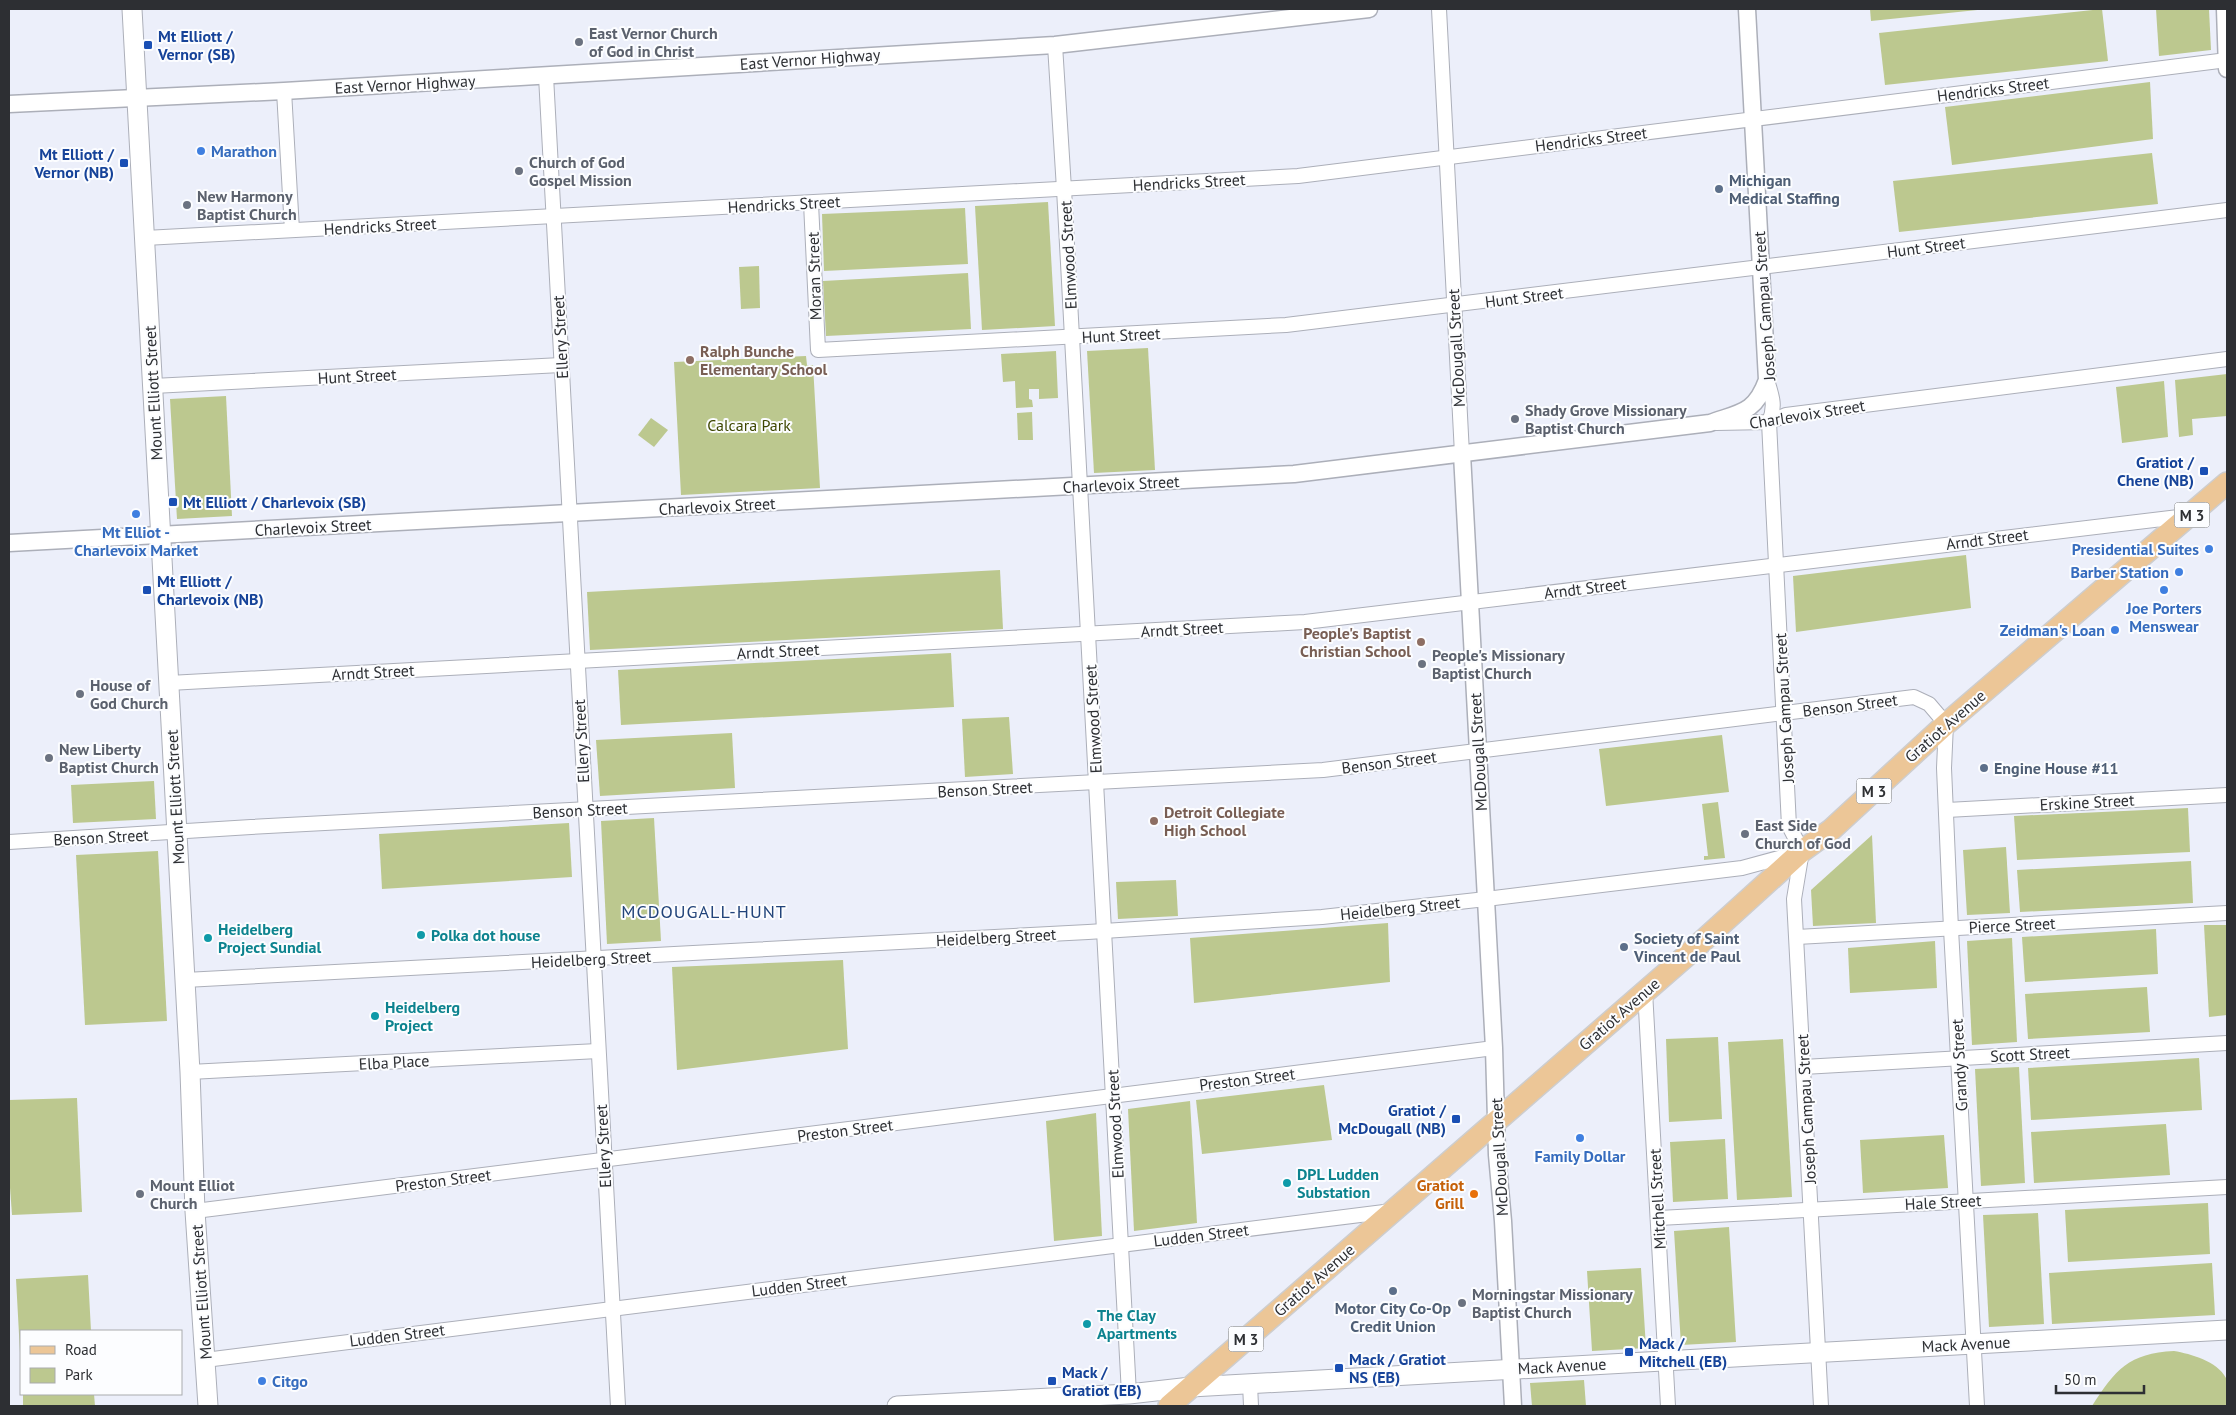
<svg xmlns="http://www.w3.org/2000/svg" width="2236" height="1415" viewBox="0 0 2236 1415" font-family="'PT Sans',sans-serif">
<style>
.green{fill:#bcc88f}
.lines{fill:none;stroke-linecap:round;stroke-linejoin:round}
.minor-casing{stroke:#acafb9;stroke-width:16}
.tertiary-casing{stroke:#acafb9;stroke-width:19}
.secondary-casing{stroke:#acafb9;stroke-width:21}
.primary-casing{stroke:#cdcdce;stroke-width:24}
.minor{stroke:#fff;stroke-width:14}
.tertiary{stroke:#fff;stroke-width:16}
.secondary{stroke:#fff;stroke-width:19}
.primary{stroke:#ecc697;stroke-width:21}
.worship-dot{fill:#6b7280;stroke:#fcfdff;stroke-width:2}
.transit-dot{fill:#1a4fb4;stroke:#fcfdff;stroke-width:2}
.shop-dot{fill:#3f7fe0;stroke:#fcfdff;stroke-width:2}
.service-dot{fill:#5c6f8a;stroke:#fcfdff;stroke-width:2}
.education-dot{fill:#8d6e63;stroke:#fcfdff;stroke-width:2}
.culture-dot{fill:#0f9aa8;stroke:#fcfdff;stroke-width:2}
.food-dot{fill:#e8710a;stroke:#fcfdff;stroke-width:2}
.labels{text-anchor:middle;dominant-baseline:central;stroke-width:4;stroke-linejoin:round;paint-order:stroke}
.shield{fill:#fcfdff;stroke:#6b6d70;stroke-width:1}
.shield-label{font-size:15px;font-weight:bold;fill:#2d2f33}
.worship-label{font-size:16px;font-weight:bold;fill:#5b616d;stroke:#fcfdff;text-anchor:start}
.transit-label{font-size:16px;font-weight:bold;fill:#164399;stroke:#fcfdff;text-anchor:start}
.street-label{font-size:16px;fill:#2d2f33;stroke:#fcfdff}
.shop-label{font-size:16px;font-weight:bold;fill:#366cbe;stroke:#fcfdff}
.service-label{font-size:16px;font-weight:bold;fill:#4e5e75;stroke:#fcfdff;text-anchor:start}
.education-label{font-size:16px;font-weight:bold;fill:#785e54;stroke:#fcfdff;text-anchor:start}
.park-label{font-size:16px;fill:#3e4701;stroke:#fcfdff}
.culture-label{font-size:16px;font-weight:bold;fill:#0d838f;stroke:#fcfdff;text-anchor:start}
.food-label{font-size:16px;font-weight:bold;fill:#c56008;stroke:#fcfdff;text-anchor:end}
.neighbourhood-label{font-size:18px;letter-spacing:1px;fill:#22447a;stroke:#fcfdff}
</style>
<rect width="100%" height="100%" fill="#eceffa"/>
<!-- green -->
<g class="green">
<path d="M1870,9H1987L1871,21Z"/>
<path d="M2102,9L2108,61L1885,85L1879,33Z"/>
<path d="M2156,9H2209L2211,50L2159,56Z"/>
<path d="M2150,82L2153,139L1952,165L1945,107Z"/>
<path d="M2152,153L2158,204L1899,232L1893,181Z"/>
<path d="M1048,202L1055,326L982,330L975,206Z"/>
<path d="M965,208L968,264L824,271L822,214Z"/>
<path d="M759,266L760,308L741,309L739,267Z"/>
<path d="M968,273L971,329L826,336L823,281Z"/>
<path d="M1148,348L1155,470L1094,473L1087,351Z"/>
<path d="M1056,351L1058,398L1039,399V389H1029V399L1032,400L1033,407L1016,408L1015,381L1003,382L1001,354Z"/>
<path d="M806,356L807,365H813L820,488L681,495L674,362Z"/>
<path d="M2227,374V416L2192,419L2193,435L2179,437L2175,380Z"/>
<path d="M2164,381L2168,437L2122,443L2116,387Z"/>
<path d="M226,396L232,516L177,519L170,399Z"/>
<path d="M1032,412L1033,440H1018L1017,413Z"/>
<path d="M651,418L668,430L654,447L638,435Z"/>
<path d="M1966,555L1971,608L1796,632L1793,576Z"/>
<path d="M1000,570L1003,629L590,650L587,592Z"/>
<path d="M951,653L954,707L621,725L618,670Z"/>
<path d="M1009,717L1013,774L965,777L962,719Z"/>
<path d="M732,733L735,788L600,796L596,740Z"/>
<path d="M1722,735L1729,792L1606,806L1599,749Z"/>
<path d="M154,781L156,819L73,823L71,785Z"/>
<path d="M1718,802L1725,858L1704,860V856H1708L1702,804Z"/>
<path d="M2188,808L2190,852L2017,860L2014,816Z"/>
<path d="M654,818L661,941L607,944L601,821Z"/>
<path d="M569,823L572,877L382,889L379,834Z"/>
<path d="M1872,835L1876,923L1813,926L1811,890Z"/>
<path d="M2006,847L2010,913L1967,915L1963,850Z"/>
<path d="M158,851L167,1021L85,1025L76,855Z"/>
<path d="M2191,861L2193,903L2020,912L2017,870Z"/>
<path d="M1176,880L1178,916L1118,919L1116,882Z"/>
<path d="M1388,923L1390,982L1194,1003L1190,938Z"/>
<path d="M2204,925H2227V1015L2209,1017Z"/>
<path d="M2156,929L2158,974L2025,982L2022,937Z"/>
<path d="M2012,938L2017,1042L1972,1045L1967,941Z"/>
<path d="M1935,941L1937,988L1850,993L1848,948Z"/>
<path d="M843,960L848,1049L677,1070L672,967Z"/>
<path d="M2147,987L2150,1032L2028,1039L2025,994Z"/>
<path d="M1718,1037L1722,1119L1669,1122L1666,1039Z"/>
<path d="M1783,1039L1792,1197L1737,1200L1728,1042Z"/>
<path d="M2199,1058L2202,1110L2031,1120L2028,1068Z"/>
<path d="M2019,1067L2025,1183L1981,1186L1975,1069Z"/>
<path d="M1324,1085L1332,1140L1202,1154L1196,1100Z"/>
<path d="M77,1098L82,1212L12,1215L9,1174V1100Z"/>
<path d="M1190,1101L1197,1223L1134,1231L1128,1109Z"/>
<path d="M1096,1113L1102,1236L1054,1241L1046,1121Z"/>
<path d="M2166,1124L2170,1175L2034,1183L2031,1132Z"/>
<path d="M1944,1135L1948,1188L1863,1193L1860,1140Z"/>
<path d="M1725,1139L1728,1199L1673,1202L1670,1142Z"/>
<path d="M2208,1203L2210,1254L2068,1262L2065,1210Z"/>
<path d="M2038,1213L2044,1324L1989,1327L1983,1215Z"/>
<path d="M1729,1227L1736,1342L1681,1345L1674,1231Z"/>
<path d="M2212,1263L2215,1315L2052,1324L2049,1273Z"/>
<path d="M1641,1268L1646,1348L1592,1351L1587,1271Z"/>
<path d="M88,1275L91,1331H21V1371L16,1279Z"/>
<path d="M2174,1351C2191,1354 2217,1361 2226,1378C2230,1385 2227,1398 2227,1406H2092C2115,1370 2129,1353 2174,1351Z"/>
<path d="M1584,1380L1586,1406H1532L1530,1383Z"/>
<path d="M23,1394H94L95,1406H23Z"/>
</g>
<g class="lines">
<defs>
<g id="minor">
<path d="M1439,9L1462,454"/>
<path d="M1055,45L1064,189L1129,1394"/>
<path d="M546,76L618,1406"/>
<path d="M284,91L292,230"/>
<path d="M811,203L818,350L1286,325L2227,210"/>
<path d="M145,238L1298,176L2227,60"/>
<path d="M1767,380C1772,396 1776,406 1769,422L1789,826L1802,851L1794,899L1821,1406"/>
<path d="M153,386L561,365"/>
<path d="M1716,423L1769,422L1786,415L2227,359"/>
<path d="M169,683L1305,622L2187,516"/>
<path d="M1947,810L2227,795"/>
<path d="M9,842L251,827L1323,770L1914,697L1929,704L1946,724L1944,768L1951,929L1977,1406"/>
<path d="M1797,937L2227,913"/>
<path d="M185,980L1088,932L1322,917L1486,899L1742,868L1797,853"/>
<path d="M1645,991L1668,1406"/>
<path d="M1803,1067L2227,1043"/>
<path d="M190,1072L598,1051"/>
<path d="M195,1211L1494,1048"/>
<path d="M1659,1218L2227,1187"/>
<path d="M205,1360L1392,1211"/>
<path d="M1250,1384L1251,1406"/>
</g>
<g id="tertiary">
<path d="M2225,9L2227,69"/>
<path d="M9,104L284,91L1055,45L1369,9"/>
<path d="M1462,454L1494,1048L1497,1155L1503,1221L1513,1406"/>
<path d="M9,543L1294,474L1710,423C1741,412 1755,413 1767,380L1747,9"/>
</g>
<g id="secondary">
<path d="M132,9L190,1072L195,1211L208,1406"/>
<path d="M897,1406L1129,1394L1191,1387L2227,1330"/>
</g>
<path id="primary" d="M1169,1406L1685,957L1802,851L1831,830L1946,724L2227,483"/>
</defs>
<!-- minor casing -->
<use href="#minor" class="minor-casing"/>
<!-- tertiary casing -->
<use href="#tertiary" class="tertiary-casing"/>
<!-- secondary casing -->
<use href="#secondary" class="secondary-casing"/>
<!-- primary casing -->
<use href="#primary" class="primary-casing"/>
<!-- minor -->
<use href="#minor" class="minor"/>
<!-- tertiary -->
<use href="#tertiary" class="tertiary"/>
<!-- secondary -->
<use href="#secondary" class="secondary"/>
<!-- primary -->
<use href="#primary" class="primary"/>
</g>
<!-- markers -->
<g class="worship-dot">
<circle cx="579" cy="42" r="5"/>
<circle cx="519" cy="171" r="5"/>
<circle cx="187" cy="205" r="5"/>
<circle cx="1515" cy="419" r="5"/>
<circle cx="1422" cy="664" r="5"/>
<circle cx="80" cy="694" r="5"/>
<circle cx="49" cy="758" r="5"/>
<circle cx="1745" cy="834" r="5"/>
<circle cx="140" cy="1194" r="5"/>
<circle cx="1462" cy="1303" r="5"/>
</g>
<g class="transit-dot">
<rect x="143" y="40" width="10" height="10" rx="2.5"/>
<rect x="119" y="158" width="10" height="10" rx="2.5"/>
<rect x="2199" y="466" width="10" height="10" rx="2.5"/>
<rect x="168" y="497" width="10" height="10" rx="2.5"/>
<rect x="142" y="585" width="10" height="10" rx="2.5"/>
<rect x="1451" y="1114" width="10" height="10" rx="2.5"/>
<rect x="1624" y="1347" width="10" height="10" rx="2.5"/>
<rect x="1334" y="1363" width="10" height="10" rx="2.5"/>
<rect x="1047" y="1376" width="10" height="10" rx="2.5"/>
</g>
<g class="shop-dot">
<circle cx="201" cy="151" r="5"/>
<circle cx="136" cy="514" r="5"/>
<circle cx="2209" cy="549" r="5"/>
<circle cx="2179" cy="572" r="5"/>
<circle cx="2164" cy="590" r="5"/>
<circle cx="2115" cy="630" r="5"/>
<circle cx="1580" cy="1138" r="5"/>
<circle cx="262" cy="1381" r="5"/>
</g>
<g class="service-dot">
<circle cx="1719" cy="189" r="5"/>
<circle cx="1984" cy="768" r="5"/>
<circle cx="1624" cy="947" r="5"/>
<circle cx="1393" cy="1291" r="5"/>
</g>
<g class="education-dot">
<circle cx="690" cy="360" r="5"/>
<circle cx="1421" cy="642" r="5"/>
<circle cx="1154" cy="821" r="5"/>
</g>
<g class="culture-dot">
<circle cx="421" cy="935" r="5"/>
<circle cx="208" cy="938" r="5"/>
<circle cx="375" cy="1016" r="5"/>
<circle cx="1287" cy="1183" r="5"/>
<circle cx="1087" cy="1324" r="5"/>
</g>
<circle class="food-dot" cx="1474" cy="1194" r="5"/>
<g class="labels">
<!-- shield labels -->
<g class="shield">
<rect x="2174.5" y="502.5" width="35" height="25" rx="4"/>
<rect x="1856.5" y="778.5" width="35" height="25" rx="4"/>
<rect x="1228.5" y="1326.5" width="35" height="25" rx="4"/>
</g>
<g class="shield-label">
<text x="2192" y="515">M 3</text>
<text x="1874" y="791">M 3</text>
<text x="1246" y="1339">M 3</text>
</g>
<!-- worship labels -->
<g class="worship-label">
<text x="589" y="33">East Vernor Church<tspan x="589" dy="18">of God in Christ</tspan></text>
<text x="529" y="162">Church of God<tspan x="529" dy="18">Gospel Mission</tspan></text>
<text x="197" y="196">New Harmony<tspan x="197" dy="18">Baptist Church</tspan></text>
<text x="1525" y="410">Shady Grove Missionary<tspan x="1525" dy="18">Baptist Church</tspan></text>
<text x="1432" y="655">People's Missionary<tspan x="1432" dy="18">Baptist Church</tspan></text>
<text x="90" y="685">House of<tspan x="90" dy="18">God Church</tspan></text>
<text x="59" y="749">New Liberty<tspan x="59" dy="18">Baptist Church</tspan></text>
<text x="1755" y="825">East Side<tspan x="1755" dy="18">Church of God</tspan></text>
<text x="150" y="1185">Mount Elliot<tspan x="150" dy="18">Church</tspan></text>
<text x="1472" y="1294">Morningstar Missionary<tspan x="1472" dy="18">Baptist Church</tspan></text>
</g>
<!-- transit labels -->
<g class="transit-label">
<text x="158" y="36">Mt Elliott /<tspan x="158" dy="18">Vernor (SB)</tspan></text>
<text x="114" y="154" text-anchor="end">Mt Elliott /<tspan x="114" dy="18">Vernor (NB)</tspan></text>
<text x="2194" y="462" text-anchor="end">Gratiot /<tspan x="2194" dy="18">Chene (NB)</tspan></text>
<text x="183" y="502">Mt Elliott / Charlevoix (SB)</text>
<text x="157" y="581">Mt Elliott /<tspan x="157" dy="18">Charlevoix (NB)</tspan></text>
<text x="1446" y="1110" text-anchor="end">Gratiot /<tspan x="1446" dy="18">McDougall (NB)</tspan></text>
<text x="1639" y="1343">Mack /<tspan x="1639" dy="18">Mitchell (EB)</tspan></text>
<text x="1349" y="1359">Mack / Gratiot<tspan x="1349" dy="18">NS (EB)</tspan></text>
<text x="1062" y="1372">Mack /<tspan x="1062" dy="18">Gratiot (EB)</tspan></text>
</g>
<!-- street labels -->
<g class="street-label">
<text transform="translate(810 59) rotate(-4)">East Vernor Highway</text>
<text transform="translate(405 84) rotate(-3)">East Vernor Highway</text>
<text transform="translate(1993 89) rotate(-7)">Hendricks Street</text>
<text transform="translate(1591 139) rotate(-7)">Hendricks Street</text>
<text transform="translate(1189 182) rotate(-3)">Hendricks Street</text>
<text transform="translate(784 204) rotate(-3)">Hendricks Street</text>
<text transform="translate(380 226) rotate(-3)">Hendricks Street</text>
<text transform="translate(1926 247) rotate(-7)">Hunt Street</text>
<text transform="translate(1068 255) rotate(-93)">Elmwood Street</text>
<text transform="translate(814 276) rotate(-92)">Moran Street</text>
<text transform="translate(1524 297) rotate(-7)">Hunt Street</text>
<text transform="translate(1764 306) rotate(-94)">Joseph Campau Street</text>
<text transform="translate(1121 335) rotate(-3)">Hunt Street</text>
<text transform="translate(560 337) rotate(-93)">Ellery Street</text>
<text transform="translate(1456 348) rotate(-93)">McDougall Street</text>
<text transform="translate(357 376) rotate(-3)">Hunt Street</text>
<text transform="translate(153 393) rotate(-93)">Mount Elliott Street</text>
<text transform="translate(1807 414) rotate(-9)">Charlevoix Street</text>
<text transform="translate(1121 484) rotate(-3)">Charlevoix Street</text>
<text transform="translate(717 506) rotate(-3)">Charlevoix Street</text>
<text transform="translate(313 527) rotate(-3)">Charlevoix Street</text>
<text transform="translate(1987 539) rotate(-7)">Arndt Street</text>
<text transform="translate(1585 588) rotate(-7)">Arndt Street</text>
<text transform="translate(1182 629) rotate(-3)">Arndt Street</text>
<text transform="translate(778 651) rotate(-3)">Arndt Street</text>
<text transform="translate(373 672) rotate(-3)">Arndt Street</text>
<text transform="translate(1850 705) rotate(-7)">Benson Street</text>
<text transform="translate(1784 708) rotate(-93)">Joseph Campau Street</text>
<text transform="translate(1093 719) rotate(-93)">Elmwood Street</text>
<text transform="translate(1945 726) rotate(-41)">Gratiot Avenue</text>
<text transform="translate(581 741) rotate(-93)">Ellery Street</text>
<text transform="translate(1478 752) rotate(-93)">McDougall Street</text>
<text transform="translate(1389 762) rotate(-7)">Benson Street</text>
<text transform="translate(985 789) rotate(-3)">Benson Street</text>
<text transform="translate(175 797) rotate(-93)">Mount Elliott Street</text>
<text transform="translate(2087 802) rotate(-3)">Erskine Street</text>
<text transform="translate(580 810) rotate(-3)">Benson Street</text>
<text transform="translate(101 837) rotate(-3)">Benson Street</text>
<text transform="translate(1400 908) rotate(-6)">Heidelberg Street</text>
<text transform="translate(2012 925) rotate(-3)">Pierce Street</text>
<text transform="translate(996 937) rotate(-3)">Heidelberg Street</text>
<text transform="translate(591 959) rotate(-3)">Heidelberg Street</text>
<text transform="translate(1619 1014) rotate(-41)">Gratiot Avenue</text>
<text transform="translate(2030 1054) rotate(-3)">Scott Street</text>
<text transform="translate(394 1062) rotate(-3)">Elba Place</text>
<text transform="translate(1959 1065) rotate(-93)">Grandy Street</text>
<text transform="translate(1247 1079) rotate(-7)">Preston Street</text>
<text transform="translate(1806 1109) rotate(-93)">Joseph Campau Street</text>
<text transform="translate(1115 1124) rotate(-93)">Elmwood Street</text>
<text transform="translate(845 1130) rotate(-7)">Preston Street</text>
<text transform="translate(603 1146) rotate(-93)">Ellery Street</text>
<text transform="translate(1499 1157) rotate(-93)">McDougall Street</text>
<text transform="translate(443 1180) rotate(-7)">Preston Street</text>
<text transform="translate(1657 1199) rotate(-93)">Mitchell Street</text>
<text transform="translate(1943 1202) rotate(-3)">Hale Street</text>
<text transform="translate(1201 1235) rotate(-7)">Ludden Street</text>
<text transform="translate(1314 1280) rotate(-41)">Gratiot Avenue</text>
<text transform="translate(799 1285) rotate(-7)">Ludden Street</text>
<text transform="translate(201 1292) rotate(-94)">Mount Elliott Street</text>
<text transform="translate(397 1335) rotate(-7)">Ludden Street</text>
<text transform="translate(1966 1344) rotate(-3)">Mack Avenue</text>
<text transform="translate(1562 1366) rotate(-3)">Mack Avenue</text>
</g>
<!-- shop labels -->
<g class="shop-label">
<text x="211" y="151" text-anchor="start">Marathon</text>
<text x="136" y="532">Mt Elliot -<tspan x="136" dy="18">Charlevoix Market</tspan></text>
<text x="2199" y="549" text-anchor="end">Presidential Suites</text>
<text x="2169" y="572" text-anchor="end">Barber Station</text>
<text x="2164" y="608">Joe Porters<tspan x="2164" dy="18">Menswear</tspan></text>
<text x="2105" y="630" text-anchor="end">Zeidman's Loan</text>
<text x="1580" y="1156">Family Dollar</text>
<text x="272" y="1381" text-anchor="start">Citgo</text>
</g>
<!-- service labels -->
<g class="service-label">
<text x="1729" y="180">Michigan<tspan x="1729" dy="18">Medical Staffing</tspan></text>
<text x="1994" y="768">Engine House #11</text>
<text x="1634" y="938">Society of Saint<tspan x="1634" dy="18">Vincent de Paul</tspan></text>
<text x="1393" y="1308" text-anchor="middle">Motor City Co-Op<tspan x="1393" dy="18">Credit Union</tspan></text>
</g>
<!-- education labels -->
<g class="education-label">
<text x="700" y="351">Ralph Bunche<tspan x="700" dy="18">Elementary School</tspan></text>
<text x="1411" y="633" text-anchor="end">People's Baptist<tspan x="1411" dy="18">Christian School</tspan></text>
<text x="1164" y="812">Detroit Collegiate<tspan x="1164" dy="18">High School</tspan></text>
</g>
<!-- park labels -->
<g class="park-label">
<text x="749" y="425">Calcara Park</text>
</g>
<!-- culture labels -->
<g class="culture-label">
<text x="218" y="929">Heidelberg<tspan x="218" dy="18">Project Sundial</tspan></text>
<text x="431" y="935">Polka dot house</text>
<text x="385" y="1007">Heidelberg<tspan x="385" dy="18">Project</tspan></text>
<text x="1297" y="1174">DPL Ludden<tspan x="1297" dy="18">Substation</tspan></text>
<text x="1097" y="1315">The Clay<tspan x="1097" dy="18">Apartments</tspan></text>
</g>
<!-- food labels -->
<g class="food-label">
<text x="1464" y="1185">Gratiot<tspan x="1464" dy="18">Grill</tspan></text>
</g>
<!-- neighbourhood labels -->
<g class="neighbourhood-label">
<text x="704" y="911">MCDOUGALL-HUNT</text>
</g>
</g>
<!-- border -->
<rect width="2236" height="1415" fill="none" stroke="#2d2f33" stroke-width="20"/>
<!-- legend -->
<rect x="20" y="1330" width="162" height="65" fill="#fcfdff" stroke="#a9abad"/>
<rect x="30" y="1346" width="25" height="8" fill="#ecc697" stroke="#a9abad"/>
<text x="65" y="1355" font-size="15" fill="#2d2f33">Road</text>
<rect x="30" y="1368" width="25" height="15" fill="#bcc88f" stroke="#a9abad"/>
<text x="65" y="1380" font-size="15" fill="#2d2f33">Park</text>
<!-- scale -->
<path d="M2056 1385v8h88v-8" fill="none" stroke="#2d2f33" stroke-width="2.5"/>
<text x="2064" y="1385" font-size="15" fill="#2d2f33" stroke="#fcfdff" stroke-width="4" paint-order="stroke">50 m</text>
</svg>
